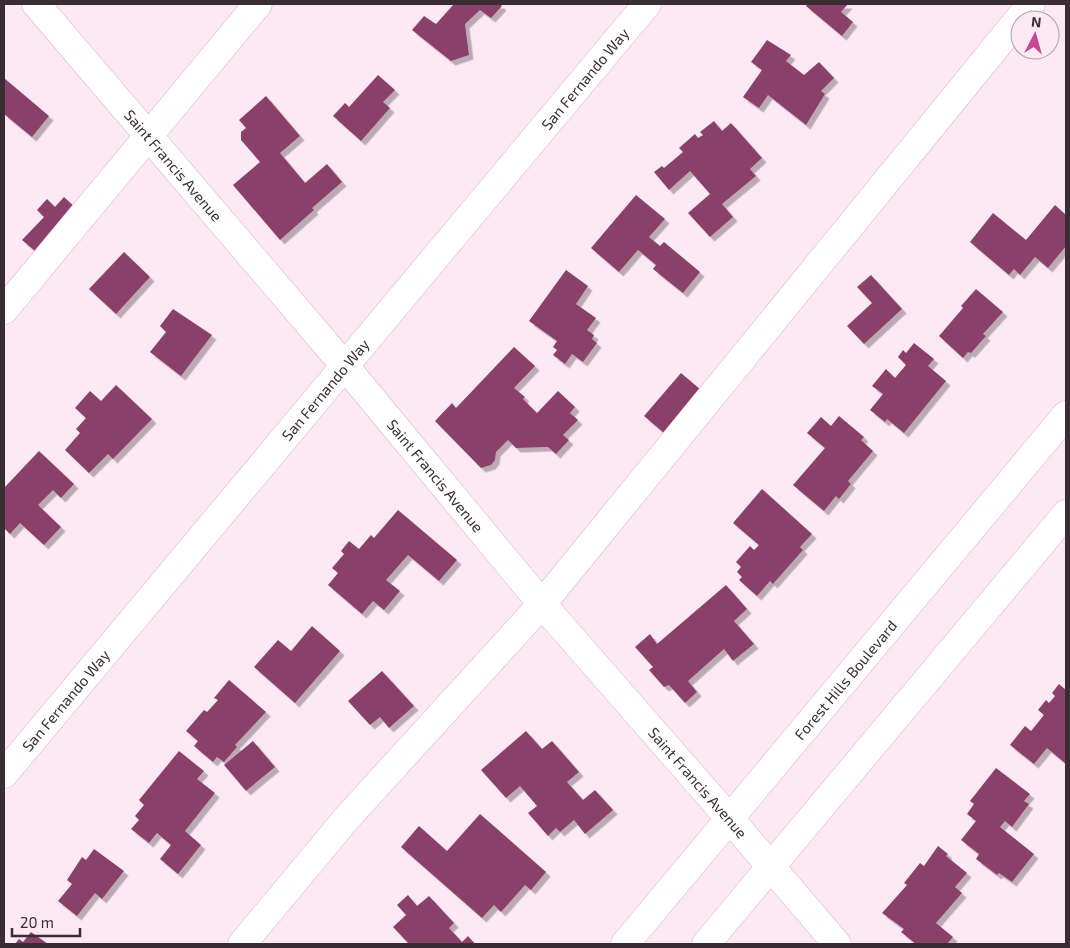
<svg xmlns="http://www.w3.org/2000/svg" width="1070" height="948" viewBox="0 0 1070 948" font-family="'Exo 2',sans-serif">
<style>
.building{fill:#8b406b;filter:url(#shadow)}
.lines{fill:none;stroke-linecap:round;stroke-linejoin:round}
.minor-casing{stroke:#d4b4c3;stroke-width:29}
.minor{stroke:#fff;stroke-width:28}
.labels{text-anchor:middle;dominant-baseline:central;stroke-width:5;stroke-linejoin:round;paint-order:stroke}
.street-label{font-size:15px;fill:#392d33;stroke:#fde9f3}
</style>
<defs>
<filter id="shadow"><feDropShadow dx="4.5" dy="4.5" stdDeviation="0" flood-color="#0004"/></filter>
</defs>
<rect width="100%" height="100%" fill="#fde9f3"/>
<!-- building -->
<g class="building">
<path d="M454,4H500L502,6L491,18L480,10L465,24L469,55L451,61L412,30L424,16L436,24Z"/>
<path d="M808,4H848L841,12L853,22L842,36L806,6Z"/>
<path d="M767,40L791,55L786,61L804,75L819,62L834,78L821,91L825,94L806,125L768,95L759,108L743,97L762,70L751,62Z"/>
<path d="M378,75L395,90L383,102L390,108L361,141L333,116L345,103L349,107Z"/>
<path d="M4,78L49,116L32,137L4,114Z"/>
<path d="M266,96L300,136L280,153L305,183L327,164L342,182L312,208L314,210L280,240L233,185L260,162L241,140V132L246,128L239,120Z"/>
<path d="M714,121L722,131L731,123L762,158L750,169L756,176L722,204L733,217L710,237L688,213L710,194L690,171L669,190L654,172L662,166L664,168L683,152L679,148L695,134L698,138L703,135L700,132Z"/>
<path d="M636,195L665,219L649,237L660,246L664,242L700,272L683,293L653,269L656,265L638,250L619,272L591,248Z"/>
<path d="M64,197L78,210L41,256L22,240L44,217L37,210L47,199L55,207Z"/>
<path d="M1055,205L1066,215V246L1048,268L1035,257L1020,275L1014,269L1009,275L970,242L993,213L1026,240Z"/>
<path d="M124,252L150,277L116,314L89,289Z"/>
<path d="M566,270L588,286L576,304L596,318L587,330L594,335L592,339L597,343L583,362L572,354L565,364L553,355L557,350L553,347L557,341L529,321Z"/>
<path d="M871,275L902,309L864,344L847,326L872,303L857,287Z"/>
<path d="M976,289L1003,312L983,334L986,336L971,353L968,352L963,358L939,336L963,308L961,306Z"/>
<path d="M173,309L212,335L181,376L150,352L166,332L160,326Z"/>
<path d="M914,343L934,359L928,366L946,381L904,433L887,419L885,422L870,410L883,394L872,386L886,369L895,378L906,365L898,357L903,350L906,353Z"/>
<path d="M514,347L535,366L514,388L525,397L523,399L537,413L558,391L575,407L570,413L578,420L563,435L569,440L556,454L548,447L516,448L508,440L496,452L495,460L491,465L481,468L435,421L452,403L456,408Z"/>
<path d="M681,373L701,390L664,433L644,416Z"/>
<path d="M116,385L152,419L113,459L108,454L89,473L65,450L80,433L76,429L86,418L75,408L90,391L101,401Z"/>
<path d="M839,416L864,437L861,440L873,451L848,481L851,484L839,499L836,496L824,511L793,485L825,448L807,433L821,417L831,426Z"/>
<path d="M39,451L74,484L61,498L53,490L38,505L61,527L44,545L20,523L10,534L4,528V488Z"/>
<path d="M762,489L812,534L800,547L803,550L773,584L770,581L757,596L739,580L742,577L737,572L741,567L736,562L750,546L754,550L759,545L733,523Z"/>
<path d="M398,510L457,560L439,581L408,555L386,580L400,591L384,610L373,601L362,614L328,585L338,573L332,568L344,554L341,551L349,541L359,549L371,535L374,538Z"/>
<path d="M726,585L747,609L734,621L754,644L733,661L724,649L688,681L697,692L685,703L669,685L664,687L649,670L653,667L635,647L650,634L657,644Z"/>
<path d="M312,626L340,651L295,703L254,667L278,640L291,651Z"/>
<path d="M382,671L414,706L389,728L380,717L370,725L348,701Z"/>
<path d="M229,680L266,712L235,745L237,747L224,762L217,757L213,762L194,746L198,741L186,731L204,710L207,712L218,700L214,698Z"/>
<path d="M1059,684L1066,690V764L1047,748L1034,764L1010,745L1025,726L1031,731L1044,715L1038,710L1046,700L1049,703L1055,696L1052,693Z"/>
<path d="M526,731L542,749L552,741L579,772L567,782L583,800L595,790L613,810L585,834L574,820L560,832L556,828L548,836L528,813L537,806L520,786L506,798L481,770Z"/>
<path d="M253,741L275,767L246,791L224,765Z"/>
<path d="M179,751L204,771L197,779L215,793L185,831L201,845L178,874L160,859L171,845L157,833L149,843L131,829L139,820L135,816L144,805L139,800Z"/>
<path d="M996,768L1030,794L1024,801L1029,804L1012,827L1005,821L1000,827L1034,854L1012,882L999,873L997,875L976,859L979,854L961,840L976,821L967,814L974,804L970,801Z"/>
<path d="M480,814L546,872L531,890L525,885L501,912L494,905L482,918L401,847L419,826L447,851Z"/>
<path d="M938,846L948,854L946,856L967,873L955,887L962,893L936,923L953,937L947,944H916L901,932L904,929L882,913L907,885L904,883L920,863L924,866Z"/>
<path d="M94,849L124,871L102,899L95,893L77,916L58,901L72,884L67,880L82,857L86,860Z"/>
<path d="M408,895L417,906L429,896L454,923L449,928L462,942L468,936L475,944H409L393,927L406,915L397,905Z"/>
<path d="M31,932L48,944H15L19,939L23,942Z"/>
</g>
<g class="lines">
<defs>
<g id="minor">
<path id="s1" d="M36,4L344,365L542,604L730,819L837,944"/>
<path d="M4,310L258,4"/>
<path id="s2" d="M4,774L647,4"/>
<path d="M242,944L347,818L542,604L1031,4"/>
<path id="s3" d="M625,944L1066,415"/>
<path d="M706,944L1066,514"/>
</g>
</defs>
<!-- minor casing -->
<use href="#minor" class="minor-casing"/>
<!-- minor -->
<use href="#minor" class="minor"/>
</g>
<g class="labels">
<!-- street labels -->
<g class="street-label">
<text stroke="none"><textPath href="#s2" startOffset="906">San Fernando Way</textPath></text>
<text stroke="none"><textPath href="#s1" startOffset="212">Saint Francis Avenue</textPath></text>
<text stroke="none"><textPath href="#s2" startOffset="501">San Fernando Way</textPath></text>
<text stroke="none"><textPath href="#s1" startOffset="618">Saint Francis Avenue</textPath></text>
<text stroke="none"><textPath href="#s3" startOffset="344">Forest Hills Boulevard</textPath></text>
<text stroke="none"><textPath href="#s2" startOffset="96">San Fernando Way</textPath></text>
<text stroke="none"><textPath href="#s1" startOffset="1022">Saint Francis Avenue</textPath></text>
</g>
</g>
<!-- border -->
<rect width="1070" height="948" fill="none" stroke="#392d33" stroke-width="10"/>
<!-- north arrow -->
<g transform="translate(1035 35) rotate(6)"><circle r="24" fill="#fde9f3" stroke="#af9ea6"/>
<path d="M0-4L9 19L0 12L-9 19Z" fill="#c74894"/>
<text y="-8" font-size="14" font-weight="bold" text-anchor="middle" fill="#392d33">N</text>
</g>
<!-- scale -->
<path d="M12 928v8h68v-8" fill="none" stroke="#392d33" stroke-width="2.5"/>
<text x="20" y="928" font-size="15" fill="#392d33" stroke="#fde9f3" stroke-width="4" paint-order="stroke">20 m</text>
</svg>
